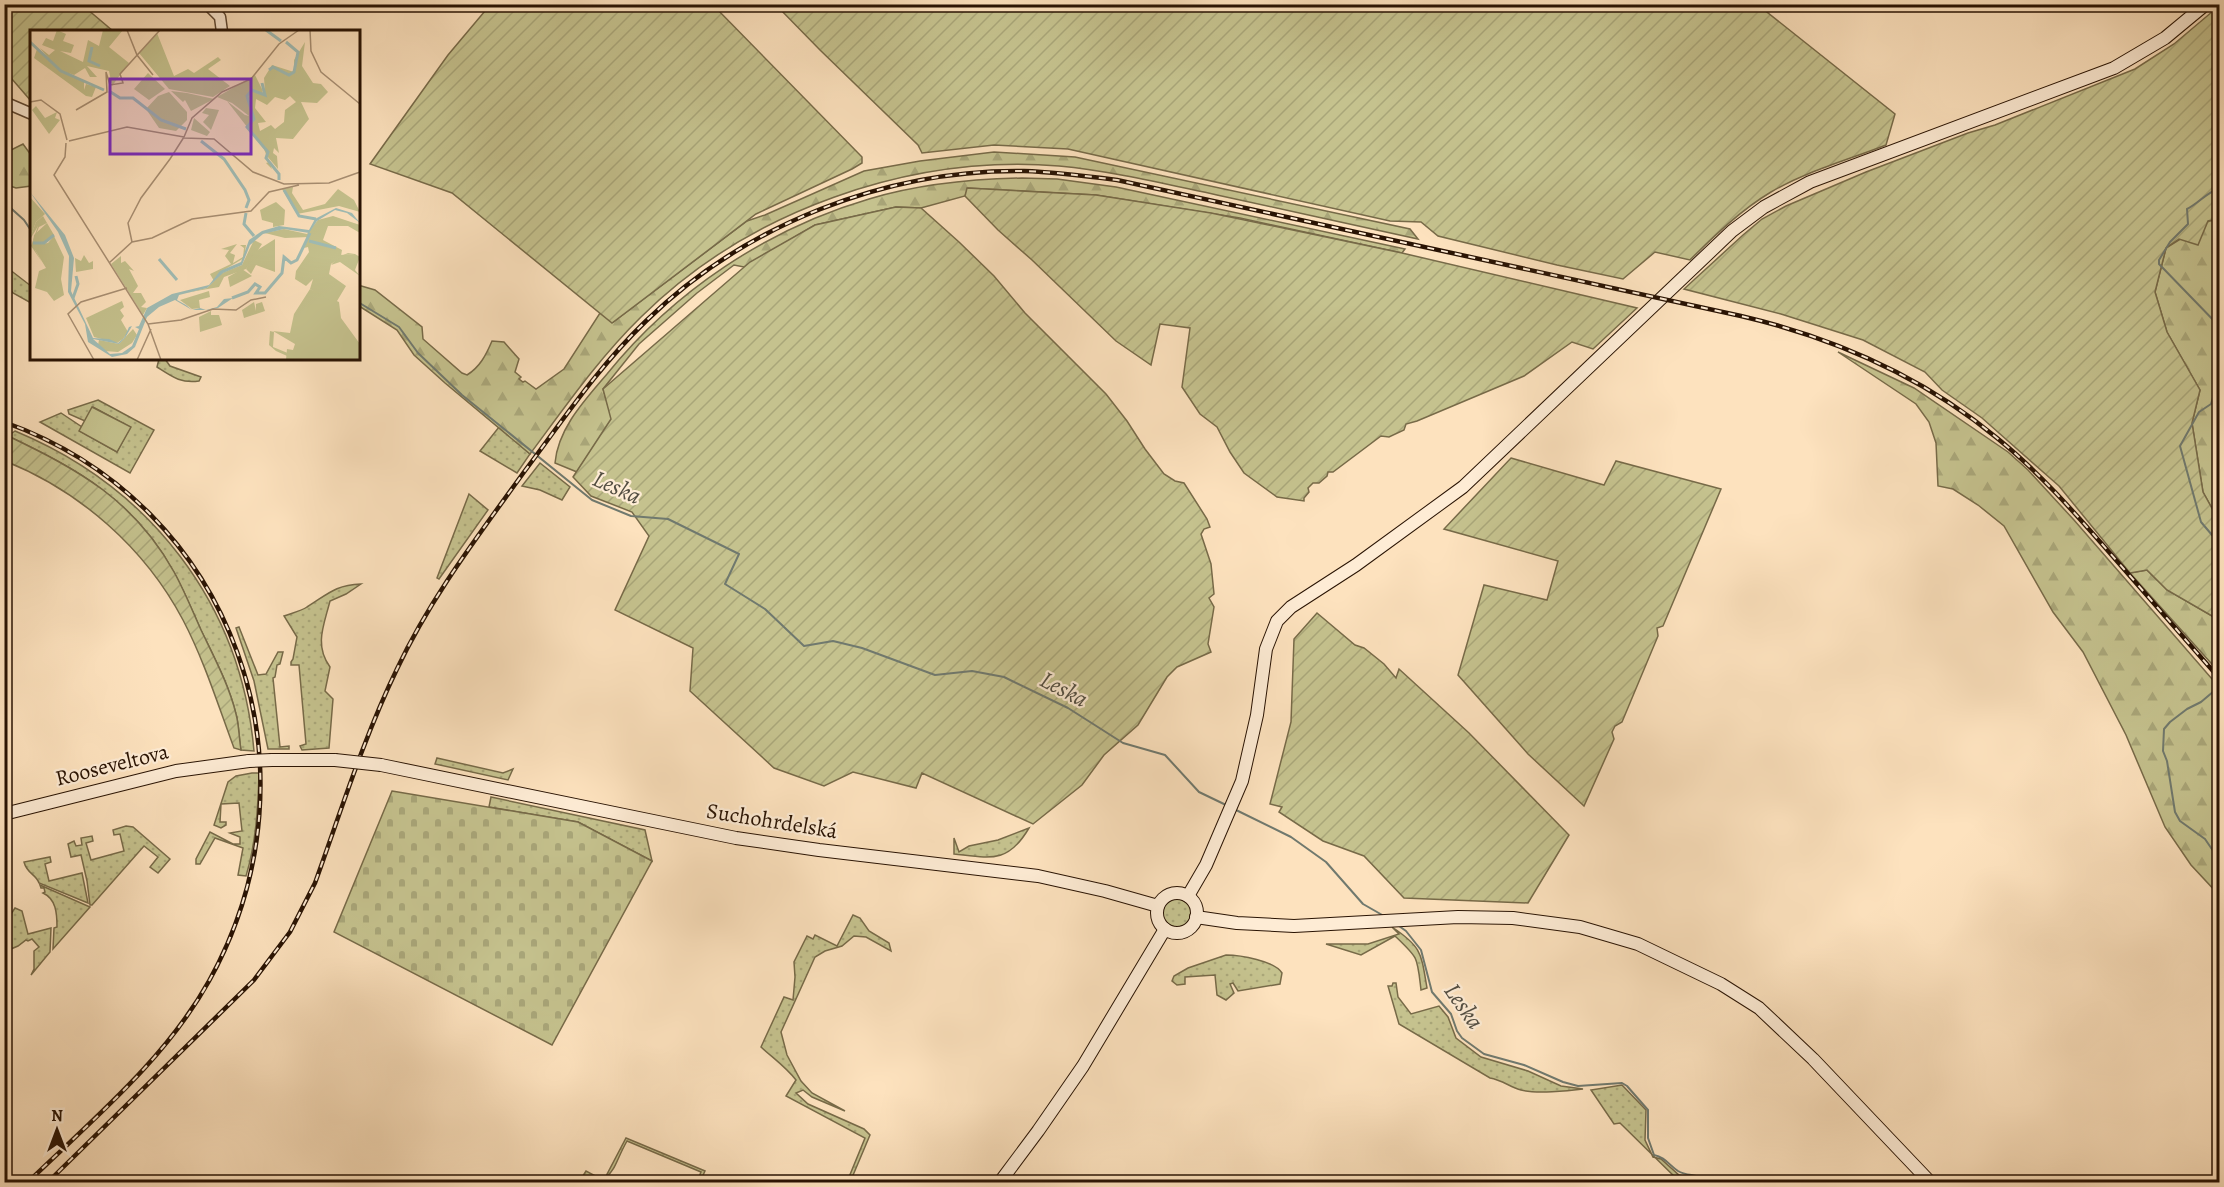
<svg xmlns="http://www.w3.org/2000/svg" width="2224" height="1187" viewBox="0 0 2224 1187" font-family="Alegreya,serif">
<style>
.grass{fill:url(#grass-dots);stroke:#776a48;stroke-width:1.5}
.forest{fill:url(#forest-firs);stroke:#776a48;stroke-width:1.5}
.cemetery{fill:url(#cemetery-stones);stroke:#776a48;stroke-width:1.5}
.park{fill:#c5c28e;stroke:#776a48;stroke-width:1.5}
.garden{fill:url(#garden-furrows);stroke:#776a48;stroke-width:1.5}
.lines{fill:none;stroke-linecap:round;stroke-linejoin:round}
.stream{stroke:#70796e;stroke-width:2}
.tertiary-casing{stroke:#5e4732;stroke-width:13}
.secondary-casing{stroke:#291303;stroke-width:14}
.tertiary{stroke:#feecd5;stroke-width:10}
.secondary{stroke:#feecd5;stroke-width:12}
.rail-casing{stroke:#291303;stroke-width:4.5}
.rail{stroke:#feecd5;stroke-width:2;stroke-dasharray:7;stroke-linecap:butt}
.secondary-bridge-casing{stroke:#291303;stroke-width:14;stroke-linecap:butt}
.secondary-bridge{stroke:#feecd5;stroke-width:12}
.labels{text-anchor:middle;dominant-baseline:central;stroke-width:4.5;stroke-linejoin:round;paint-order:stroke}
.street-label{font-size:22px;fill:#291303;stroke:#feecd5}
.water-label{font-size:24px;font-style:italic;fill:#534e42;stroke:#feecd5}
.inset-river{fill:none;stroke:#a0bdb6;stroke-width:3}
.inset-road{fill:none;stroke:#a88f73;stroke-width:1.5}
.view{fill:#7b2cbf;fill-opacity:0.15;stroke:#7b2cbf;stroke-width:3}
.inset-edge{fill:none;stroke:#291303;stroke-width:3}
</style>
<defs>
<pattern id="grass-dots" width="8" height="8" patternUnits="userSpaceOnUse" patternTransform="scale(1.5)"><rect width="8" height="8" fill="#c5c28e"/><path d="M2 2h.1M6 6h.1" fill="none" stroke="#a9a679" stroke-width="1.8" stroke-linecap="round"/></pattern>
<pattern id="forest-firs" width="22" height="20" patternUnits="userSpaceOnUse" patternTransform="scale(1.5)"><rect width="22" height="20" fill="#c5c28e"/><path d="M5 1l3.5 6h-7zM16 11l3.5 6h-7z" fill="#a9a679"/></pattern>
<pattern id="cemetery-stones" width="16" height="16" patternUnits="userSpaceOnUse" patternTransform="scale(1.5)"><rect width="16" height="16" fill="#c5c28e"/><path d="M2 7V4a2 2 0 0 1 4 0v3zM10 15v-3a2 2 0 0 1 4 0v3z" fill="#a9a679"/></pattern>
<pattern id="garden-furrows" width="10" height="10" patternUnits="userSpaceOnUse" patternTransform="scale(1.5)"><rect width="10" height="10" fill="#c5c28e"/><path d="M-1 1l2-2M0 10L10 0M9 11l2-2" fill="none" stroke="#a9a679"/></pattern>
</defs>
<rect width="100%" height="100%" fill="#fde2be"/>
<filter id="stains"><feTurbulence type="fractalNoise" baseFrequency=".00333" numOctaves="4"/><feColorMatrix values="0 0 0 0 .2 0 0 0 0 .09 0 0 0 0 .02 0 0 0 .5 -.17"/></filter>
<radialGradient id="worn" r=".72"><stop offset=".6" stop-color="#630" stop-opacity="0"/><stop offset="1" stop-color="#630" stop-opacity=".3"/></radialGradient>
<!-- grass -->
<g class="grass">
<path d="M5,266L31,286V303L13,293L5,283Z"/>
<path d="M159,359H165L170,366L201,377L199,381C181,384 171,376 157,367Z"/>
<path d="M98,400L154,430L130,473L40,422L61,413L82,427L80,431L117,452L130,427L93,407L85,421L69,414L68,410Z"/>
<path d="M499,427L530,454L517,473L480,451Z"/>
<path d="M15,431C150,487 241,603 254,751L241,750C239,738 239,725 236,714C229,685 214,657 201,630C192,610 184,590 174,572C134,500 79,470 8,436Z"/>
<path d="M540,463L570,487L562,500L540,490L522,486Z"/>
<path d="M469,494L488,510L439,579L437,578Z"/>
<path d="M361,584L346,594L330,601C324,625 314,645 330,667L325,691L333,699L329,748L302,750L300,746L306,744L299,665H291V662L293,659L297,637L284,616C292,613 301,611 307,607C328,594 335,585 361,584Z"/>
<path d="M239,627L258,675L266,674L278,652H283L280,664L277,665L275,677L273,678L280,747L289,746V749H268L254,681L236,628Z"/>
<path d="M437,758L503,773L513,769L508,780L435,764Z"/>
<path d="M252,773H259C258,808 256,843 246,876L238,875L243,848L215,838L200,864H196V859L210,832L233,844H240V837L230,833L242,831L239,803L221,804L220,822H226V825L221,828L214,825L228,782L236,776Z"/>
<path d="M491,797L645,830L652,861L578,822L489,807Z"/>
<path d="M126,826L133,827L170,859L158,873L150,867L158,857L144,846L92,905H90L87,881L81,855L71,857L68,844L74,841L76,846L82,845L81,838L92,836L93,841L86,843L91,860L124,851L120,834L114,835L113,830Z"/>
<path d="M1029,828C1008,864 990,858 954,854V838L959,852L969,846L998,840Z"/>
<path d="M50,857L51,862L45,864L49,881L82,873L88,903L39,883C36,874 27,874 24,862Z"/>
<path d="M40,885L90,907L53,949L54,928L57,927C57,913 56,899 43,893L45,892L44,888H41Z"/>
<circle cx="1177" cy="912" r="15"/>
<path d="M15,908L22,911L28,934L51,928L50,952L31,975L34,969V951L39,947L32,939L28,941L26,940L18,946L6,951L5,950V923Z"/>
<path d="M853,915L860,918L869,931L889,943L891,951L866,937L854,936L842,946L825,951L815,957L781,1032L787,1055L801,1081L812,1093L845,1111L812,1097L803,1090L796,1093L808,1104L864,1129L870,1135L851,1180L847,1182L865,1138L786,1096L796,1080C786,1067 773,1058 761,1047L784,997L793,1000L795,977L794,962L807,936L813,939L815,935L837,946Z"/>
<path d="M1392,927C1422,947 1421,953 1427,988L1421,990C1417,956 1419,959 1395,936L1361,955L1326,944H1368L1399,934Z"/>
<path d="M1226,955C1240,955 1275,961 1282,973L1280,984L1238,991L1233,983L1230,984L1234,993L1226,1000L1217,995L1215,975L1185,977V984L1177,985L1172,981L1174,976L1188,968Z"/>
<path d="M1393,983H1396L1398,997L1411,1014L1439,1006L1448,1017L1456,1038L1481,1057L1528,1071L1561,1086L1583,1089C1568,1091 1536,1094 1521,1090C1510,1087 1502,1080 1490,1078L1399,1024L1388,986H1392Z"/>
<path d="M1622,1085L1646,1110L1645,1140L1653,1157L1661,1159L1679,1175L1705,1182H1680L1620,1123L1614,1124L1591,1090Z"/>
<path d="M626,1138L705,1171L700,1182H697L701,1172L627,1141C611,1169 616,1183 579,1182L586,1171L599,1178L606,1176Z"/>
</g>
<!-- forest -->
<g class="forest">
<path d="M23,144L31,155V186L16,188L10,186L9,188L5,184L6,175L5,153Z"/>
<path d="M994,152L1075,157L1410,229L1418,239C1351,224 1284,210 1217,195C1165,184 1112,171 1059,166C909,154 748,211 641,317C599,358 565,407 530,454L445,383L414,355L397,330L359,306L358,285L375,290L422,327L423,339L462,373L467,375C480,367 486,355 492,341L504,342L519,359L515,372L521,377L519,379L523,382L525,381L536,389L564,369L600,313L613,322L747,221L765,215L864,171L920,161Z"/>
<path d="M1022,178L1057,179L1116,187L1405,249L1402,253L1240,218L1096,195L968,188L965,196L921,208L896,207L815,225L744,267L734,265L697,293L639,344L603,389L612,419L577,472L555,463C558,428 585,400 607,374C674,291 767,229 869,199C919,184 971,179 1022,178Z"/>
<path d="M2219,219V521L2203,492L2192,423L2200,390L2167,332L2155,292L2166,248L2209,221Z"/>
<path d="M1838,352L1914,388L2008,452L2028,470L2074,520L2219,687V895L2191,865L2165,827L2126,735L2083,652L2053,612L2004,526L1978,505L1953,489L1938,486L1936,443L1929,422L1916,404Z"/>
<path d="M2147,570L2167,590L2219,620V672L2130,573Z"/>
</g>
<!-- cemetery -->
<path class="cemetery" d="M392,791L578,822L652,861L552,1045L334,932Z"/>
<!-- park -->
<path class="park" d="M92,407L131,427L117,452L79,431Z"/>
<!-- garden -->
<g class="garden">
<path d="M4,5H91L87,9L113,31L32,32L31,101L5,71Z"/>
<path d="M490,5H713L862,157V163L852,169L756,214L612,323L452,193L370,164L448,55Z"/>
<path d="M776,5H1758L1895,114L1886,145C1848,160 1807,171 1771,192C1741,210 1715,235 1690,260L1655,252L1623,279L1557,265L1438,236L1421,222L1390,221L1068,149L994,145L922,153L918,145L820,50Z"/>
<path d="M2219,6V219L2208,221L2198,245L2179,239L2166,248L2155,292L2167,332L2200,390L2192,423L2203,492L2219,521V620L2167,590L2147,570L2130,573L2059,486L1982,418L1942,390L1925,372L1863,340L1781,314L1684,289L1743,235L1762,219L1786,206L1866,172L1968,133L1995,125L2135,69L2174,44Z"/>
<path d="M967,188L1096,195L1211,213L1402,253L1637,308L1593,349L1572,342L1524,376L1417,421L1406,424L1404,430L1389,437L1381,436L1333,472H1328L1327,476L1319,483H1313L1308,488L1309,492L1304,498V501L1277,497L1244,473L1230,452L1217,427L1200,414L1182,387L1190,328L1160,324L1151,365L1116,341L1032,260L998,230L965,196Z"/>
<path d="M896,207L921,208L959,242L994,276L1025,313L1106,394L1127,421L1145,449L1164,474L1175,481L1184,483L1207,519L1210,527L1204,529L1201,534L1211,564L1214,594L1209,598L1214,607L1208,644L1211,652L1177,667L1167,677L1138,725L1104,755L1082,785L1033,824L922,773L916,788L853,772L824,786L774,768L690,691L693,648L615,610L649,536L632,512L591,496L573,477L611,419L603,389L750,262L815,225Z"/>
<path d="M8,436C79,470 134,500 174,572C184,590 192,610 201,630C214,657 229,685 236,714C239,725 239,738 241,750L234,748C218,705 204,660 183,620C145,548 80,491 5,461V437Z"/>
<path d="M1511,458L1604,485L1616,461L1721,489L1663,626L1657,628L1658,636L1622,722L1615,726L1612,732L1614,739L1584,806L1528,754L1458,675L1484,585L1547,600L1558,561L1444,529Z"/>
<path d="M1317,613L1355,645L1364,648L1384,664L1396,678L1399,669L1469,733L1569,835L1528,903L1404,898L1364,856L1323,841L1279,812L1282,807L1270,804L1291,722L1294,639Z"/>
</g>
<g class="lines">
<!-- stream -->
<g class="stream">
<path d="M2220,188C2207,192 2199,203 2187,209L2188,224L2170,242L2159,260V264L2220,327"/>
<path d="M4,202L24,220L32,232"/>
<path d="M358,302L399,327L418,353L462,395L592,500L631,516L668,519L739,554L725,584L765,609L804,646L833,641L862,648L935,675L972,671L1004,677L1068,708L1123,743L1165,755L1199,792L1226,805"/>
<path d="M2220,376L2211,404L2199,412L2180,446L2201,522L2212,535L2220,538"/>
<path d="M2220,686L2201,702L2187,709L2170,722L2164,729L2163,751L2167,761L2175,812L2180,821L2205,839L2220,861"/>
<path d="M1234,809L1291,837L1326,862L1363,904L1384,916"/>
<path d="M1399,926L1406,931L1421,950L1432,992L1451,1014L1457,1031L1462,1038L1484,1054L1524,1065L1563,1082L1578,1086L1622,1083L1627,1086L1648,1110V1138L1654,1155C1665,1157 1669,1165 1678,1171C1688,1177 1699,1173 1709,1182"/>
</g>
<defs>
<g id="tertiary">
<path d="M207,4L220,17L222,32"/>
<path d="M4,102L32,114"/>
</g>
<g id="secondary">
<path d="M272,760H335"/>
<path d="M381,765L736,838L819,850L1038,876L1105,891L1158,906"/>
<path d="M4,814L176,771L249,761"/>
<circle cx="1177" cy="913" r="20"/>
<path d="M1188,896L1206,865L1242,781L1257,715L1266,649L1277,621L1291,607L1356,565L1463,487L1732,231L1764,207L1810,182L2114,68L2165,38L2206,4"/>
<path d="M1196,917L1237,923L1294,926L1458,917L1513,918L1580,927L1638,944L1721,984L1759,1008L1813,1059L1930,1182"/>
<path d="M1000,1182L1038,1131L1083,1066L1165,929"/>
</g>
</defs>
<!-- tertiary casing -->
<use href="#tertiary" class="tertiary-casing"/>
<!-- secondary casing -->
<use href="#secondary" class="secondary-casing"/>
<!-- tertiary -->
<use href="#tertiary" class="tertiary"/>
<!-- secondary -->
<use href="#secondary" class="secondary"/>
<defs>
<g id="rail">
<path d="M4,422C235,504 327,769 209,981C165,1060 92,1120 28,1182"/>
<path d="M48,1182L254,980L290,932L315,883C341,811 364,737 397,669C431,597 478,536 524,472C563,420 599,366 646,321C744,225 886,169 1024,171C1055,172 1086,176 1117,180L1741,316C1835,338 1923,377 1997,438C2039,472 2074,512 2109,552C2146,594 2183,637 2220,679"/>
</g>
</defs>
<!-- rail casing -->
<use href="#rail" class="rail-casing"/>
<!-- rail -->
<use href="#rail" class="rail"/>
<defs>
<g id="secondary-bridge">
<path d="M335,760L381,765"/>
<path d="M249,761L272,760"/>
</g>
</defs>
<!-- secondary-bridge casing -->
<use href="#secondary-bridge" class="secondary-bridge-casing"/>
<!-- secondary-bridge -->
<use href="#secondary-bridge" class="secondary-bridge"/>
</g>
<g class="labels">
<!-- street labels -->
<g class="street-label">
<text transform="translate(112 765) rotate(-14)">Rooseveltova</text>
<text transform="translate(772 821) rotate(9)">Suchohrdelská</text>
</g>
<!-- water labels -->
<g class="water-label">
<text transform="translate(617 487) rotate(24)">Leska</text>
<text transform="translate(1064 689) rotate(28)">Leska</text>
<text transform="translate(1464 1006) rotate(55)">Leska</text>
</g>
</g>
<!-- overview -->
<g transform="translate(30 30)">
<rect width="330" height="330" fill="#fde2be"/>
<path d="M325,224L330,227L325,240L330,246L310,232L301,235L310,225ZM91,226V233L95,231L104,241L99,239L108,256L103,263H111L116,272L111,277L117,278L113,285L81,234ZM212,239L222,246L200,257L198,247ZM280,259L309,272L311,288L330,314V330H256L257,319L263,320L265,314L243,301L260,303L264,284ZM181,281V285H189L192,295L170,302L169,287Z" fill="#c5c28e"/>
<path d="M275,12L272,36L283,53L291,54L298,62L287,73L271,72L279,89L263,109L246,108L249,123L244,118L243,123L247,126L248,139L237,126L242,139L236,133L239,132L234,119L197,71L215,85L224,87L218,65L235,62L234,48L242,35L264,42V30ZM260,66L266,72L255,80L254,92L245,99L241,95L230,101L228,93L236,92L225,78L226,69L237,75L245,67L255,70ZM263,157L262,163L273,180L295,174L308,159L324,170L330,182L309,176L267,184L252,159ZM13,186L17,193L9,197L3,212L24,205L5,220L12,232L1,216L8,196L1,208V222L0,208L6,192ZM303,186L330,195V203L318,196H298L293,210L312,220L311,226L318,223L325,224L314,225L301,234L299,244L316,256L307,271H300L280,259L283,249L276,256L265,249L266,241L279,222L278,217L274,218L279,207L255,208L235,203L254,199L277,204L288,190ZM224,210L232,214L216,239L194,247L189,257L155,263L177,258L192,243L212,235ZM207,214L200,223L205,225L203,233L213,227L214,218L210,215H216L214,228L189,243L184,251L180,244L201,234L195,226L199,220L191,219ZM240,301L244,302L243,317L270,328L273,322L282,323L291,330H266L246,321L239,315Z" fill="#c5c28e" fill-rule="evenodd"/>
<path d="M6,76L15,88L27,82L25,88L30,90L19,104L2,80ZM54,225L59,233L63,231V239L46,242L45,228L51,231Z" fill="#c5c28e"/>
<path d="M27,0L36,4L33,11L44,15L41,23L30,21L53,32L58,10L69,16L73,0H93L79,17L99,33L82,56L79,41L57,36L67,47H60L55,38L44,45L39,43L54,51V60L56,54L66,57L62,67L56,66L4,28L7,19L20,30L10,18L19,25L25,20L12,15L16,8L23,11ZM127,3L144,46L158,39L164,43L188,27L191,30L178,39L200,56L183,67L139,59L109,23ZM118,43L135,59L119,70L104,59ZM225,45L233,61L230,65H218L223,89L202,73L187,67ZM141,61L157,63L184,69L161,81L155,70L153,72ZM139,62L157,82V90L146,101L129,98L116,79L128,66ZM176,78L189,80L181,100L173,92L179,85L172,83ZM164,88L180,102L177,106L161,100ZM0,167L15,184L6,192L0,208ZM246,172L255,180L254,195L243,197V193L232,190L230,180ZM17,193L24,205L12,212H3L4,205ZM24,206L34,227L31,249L34,265L24,271L17,262L5,258L9,241L16,238L2,215L18,213ZM245,209V242L226,235L221,244L216,239L223,223ZM179,261L180,267L169,270L170,278L162,279L150,270ZM92,271L94,277L90,280L94,286L91,290L98,302L93,309L87,313L64,307L56,288ZM224,272L226,281V274L232,272L235,281L214,288L212,280ZM103,299L107,305L102,313L88,322L74,321L68,315L69,310L89,314Z" fill="#c5c28e"/>
<path d="M0,162L35,205L44,228L41,261L63,308L79,309L88,313L94,308L99,297L102,296L95,308L89,314L63,309L80,324L92,323L102,316L109,299L105,297L109,296L117,278L142,264L179,255L190,241L211,232L219,210L232,201L249,196L279,200L285,189L306,178L322,183L330,193L317,183L305,180L287,191L279,203L254,199L233,204L220,215L212,235L193,243L177,258L149,265L147,270L156,275L162,280L170,278L176,280L187,277L194,269L203,268L188,278L178,280H162L145,270L129,277L117,287L105,317L97,324L82,327L58,312L55,294L38,262L39,226L28,202Z" fill="#a0bdb6"/>
<path class="inset-river" d="M236,0L251,11M0,12L31,41L74,60M62,17L59,31L70,36M239,40L243,37L259,45L264,42L268,22L256,12M232,53L235,65L222,60L217,66L224,89L217,97L238,122L236,128L249,144V150M79,61L90,68H103L131,90L156,99M171,111L194,129L215,160L219,170L216,178M254,160L269,186L286,189M216,183L214,194L224,206M279,211L306,218M3,213H14L24,205M129,229L147,250M43,268L48,254L46,246M202,268L218,262L225,254L230,257L226,263H235L252,243L254,227L261,233L267,230L280,203"/>
<path class="inset-road" d="M97,0L107,25L123,45M280,0L281,21L291,42L330,74M0,72L11,70L30,84L37,110M46,80L77,62L76,42L80,55L93,53L90,44L130,0M154,107L162,88L192,62L221,49L249,14L269,0M154,108L184,109L223,142L254,154L299,153L330,142M39,111L97,97L154,107M36,113L35,127L24,145L118,294L131,330M140,129L154,107M102,212L98,193L111,168L140,129M79,233L102,212L122,208L162,189L221,181L239,162L269,155M118,294L151,290L183,279L206,280L221,270L236,267M64,330L38,284L51,272L97,258M107,330L121,299"/>
<path class="view" d="M80,49H221V124H80Z"/>
<rect width="330" height="330" class="inset-edge"/>
</g>
<!-- margin -->
<rect width="2224" height="1187" fill="none" stroke="#fde2be" stroke-width="24"/>
<rect x="6" y="6" width="2212" height="1175" fill="none" stroke="#291303" stroke-width="3"/>
<rect x="12" y="12" width="2200" height="1163" fill="none" stroke="#291303" stroke-width="1.5"/>
<!-- north arrow -->
<g transform="translate(57 1130)" stroke="#feecd5" stroke-width="4.5" paint-order="stroke">
<path d="M0-4.5L10 22L0 15L-10 22Z" fill="#291303"/>
<text y="-9" font-size="16" font-weight="bold" text-anchor="middle" fill="#291303">N</text>
</g>
<rect width="100%" height="100%" filter="url(#stains)"/>
<rect width="100%" height="100%" fill="url(#worn)"/>
</svg>
